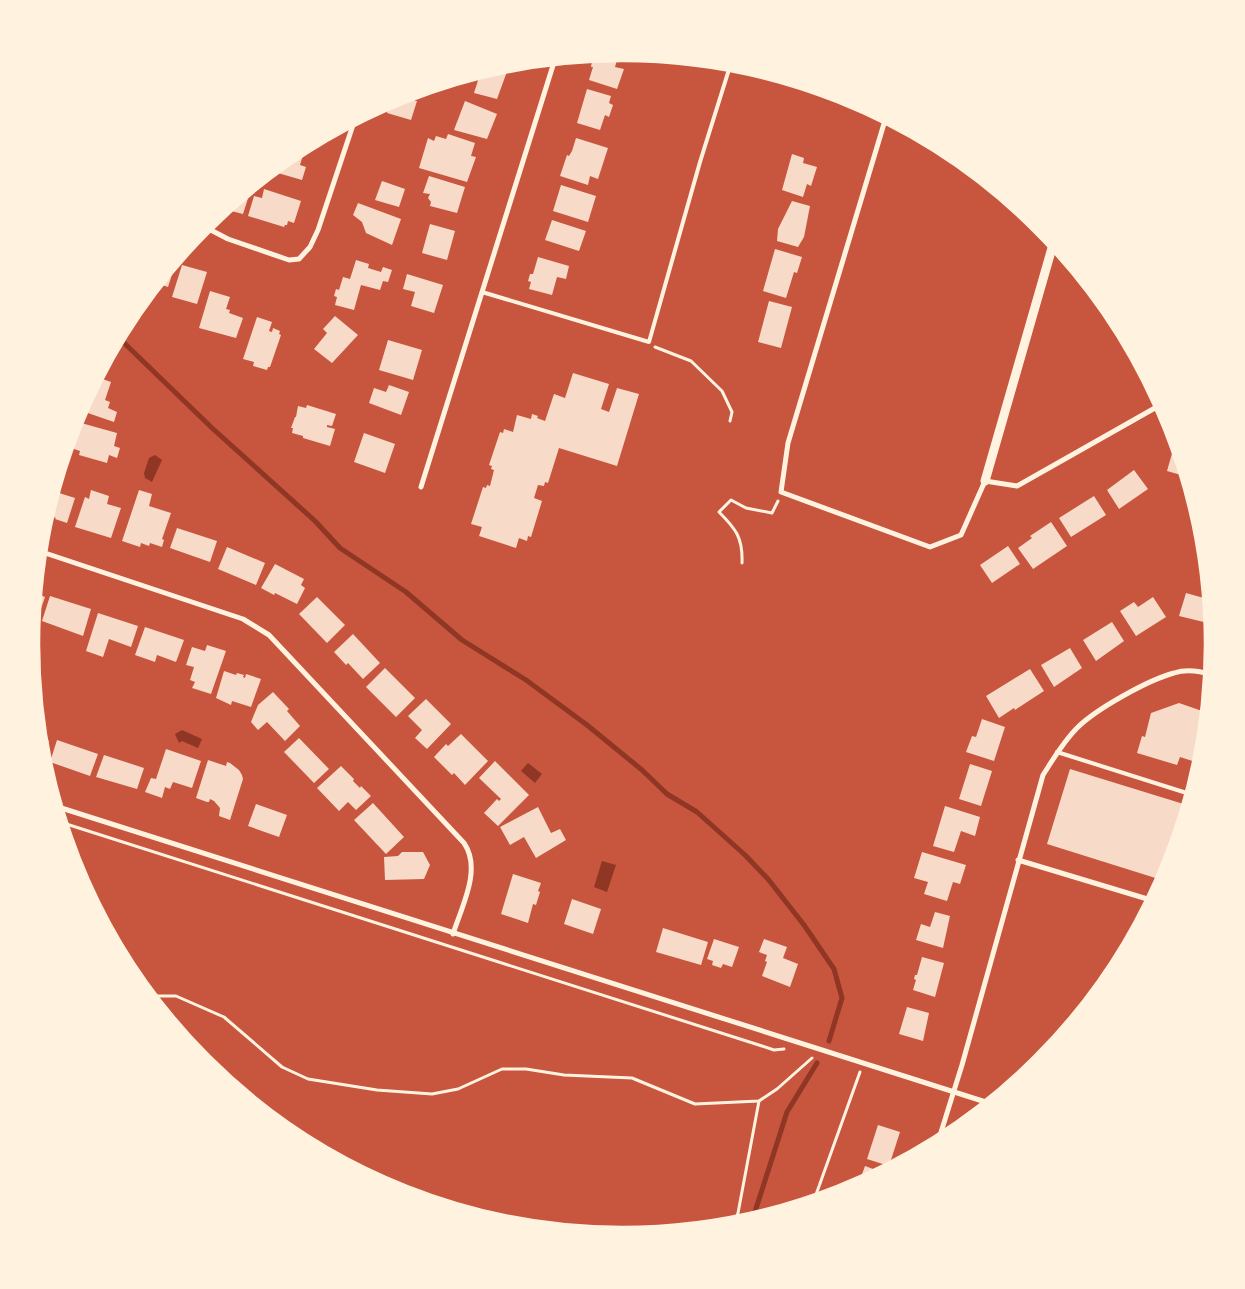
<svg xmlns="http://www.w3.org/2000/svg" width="1245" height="1289" viewBox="0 0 1245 1289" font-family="Manrope,sans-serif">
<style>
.water{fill:#8f3625}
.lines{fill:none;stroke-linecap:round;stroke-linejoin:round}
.stream{stroke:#8f3625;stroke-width:5}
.building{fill:#f7dbc8}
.path{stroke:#fff3e0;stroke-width:3}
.service{stroke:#fff3e0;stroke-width:4}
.minor{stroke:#fff3e0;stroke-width:5}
.tertiary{stroke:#fff3e0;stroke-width:9}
.rim{fill:none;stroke:#fff3e0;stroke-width:2.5}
</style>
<rect width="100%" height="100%" fill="#c8553d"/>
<!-- water -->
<g class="water">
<path d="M155,455L162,460L152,482L145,478L144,473L149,458Z"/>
<path d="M182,730L202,739L198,748L182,741L179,743L175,734Z"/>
<path d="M528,763L542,774L535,783L521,771Z"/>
<path d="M602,861L616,865L607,892L594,887Z"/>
</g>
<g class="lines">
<!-- stream -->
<g class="stream">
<path d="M118,337L212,428L315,521L340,548L406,592L462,640L526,680L587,725L642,770L667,794L697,812L745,855L768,879L804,925L834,969L842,998L829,1041"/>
<path d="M752,1221L787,1112L817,1063"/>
</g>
</g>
<!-- building -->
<g class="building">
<path d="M603,54L613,56L612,58L617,60L615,67L624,69L617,89L589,80L593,67H591L592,61L595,62L597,55H603Z"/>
<path d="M504,64L509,66L497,99L474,93L481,71Z"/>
<path d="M587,89L611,96L609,103L613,105L609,117L605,115L600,130L577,123Z"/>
<path d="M418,90L415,101H417L411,120L387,113L390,100Z"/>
<path d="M465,101L497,114L487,139L454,130Z"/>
<path d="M448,134L475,143L471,156L476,157L467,182L419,168L428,138L434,141L436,136L446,139Z"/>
<path d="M576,138L608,148L598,179L590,176L588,185L560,176L567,155L569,156L572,151Z"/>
<path d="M293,152L303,155L300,165L306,167L302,180L271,171Z"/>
<path d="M792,154L804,158L803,163L817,167L811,186L807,184L803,197L782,190Z"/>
<path d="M429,176L465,187L457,213L430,206L431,202L428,198L430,194L423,193Z"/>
<path d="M382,181L405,189L399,207L375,200Z"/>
<path d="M561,185L596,196L588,222L553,211Z"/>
<path d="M249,188L251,189L243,214L231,211L228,212L222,210Z"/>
<path d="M264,189L301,201L294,223L288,221L287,225H285L284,227L248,216L254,196L262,198Z"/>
<path d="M792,201L810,206L804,237L798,247L777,241L778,229Z"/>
<path d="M358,203L401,219L392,245L366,233L362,222L353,215Z"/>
<path d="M552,220L586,231L579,251L545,240Z"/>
<path d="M430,224L455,231L447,260L422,253Z"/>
<path d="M775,249L802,257L797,273L794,272L786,298L763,291Z"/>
<path d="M538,257L569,266L566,279L557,277L552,295L529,289L531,282L528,281L530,274H533Z"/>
<path d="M356,260L369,264L368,268L381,272L383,267L392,270L388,282L383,281L380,290L361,285L354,310L335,305L337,297L334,296L336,289L339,290L343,277L350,279Z"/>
<path d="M174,261L176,262L168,287L156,283Z"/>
<path d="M182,265L207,272L197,304L172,297Z"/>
<path d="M407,274L443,285L434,313L411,306L415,292L403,289Z"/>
<path d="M210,291L230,297L226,309L230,310L229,313L243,318L236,338L199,328Z"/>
<path d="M769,301L792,307L781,348L758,342Z"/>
<path d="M335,316L358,335L332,363L314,349L327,333L323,329Z"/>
<path d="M257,317L272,322L269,331L272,332L273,328L280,331L279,334L281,335L270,367H268L267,370L253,366L254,362L243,359Z"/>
<path d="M388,340L422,350L413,380L379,370Z"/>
<path d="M573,373L609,384L601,409L609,412L617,388L639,394L617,466L559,448L548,483L545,482L544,486L538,485L534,498L542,501L531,537L528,536L527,541L519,538L516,548L479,536L482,527L471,524L483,487L486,488L487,485L490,486L494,470L491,469L492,466L489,465L500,432L503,433L504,429L513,432L517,415L531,419L532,414L538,416L537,418L545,421L554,394L565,398Z"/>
<path d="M97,377L111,382L105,400L110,402L108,408L117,412L114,422L82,411L88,393Z"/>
<path d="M389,385L409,392L401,415L369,403L374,388L386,392Z"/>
<path d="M307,405L336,414L332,426L327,425V427L335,429L330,446L303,438V436L292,433L293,428H291L295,417H296L298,406L306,408Z"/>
<path d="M74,421L117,433L114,446L120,448L117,458L109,455L107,463L79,455L80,451L71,448L73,441L69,439Z"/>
<path d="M364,433L395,444L385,473L354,462Z"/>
<path d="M1173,450L1180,452L1188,477L1167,471Z"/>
<path d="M1134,470L1148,489L1119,509L1107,490Z"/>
<path d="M55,483L59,484L56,492L75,498L67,523L55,519L56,518L46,514Z"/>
<path d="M91,490L109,496L107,504L121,508L111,538L75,527L85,497L89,499Z"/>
<path d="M139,490L152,494L149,506L171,513L162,539L164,540L162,547L150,543L149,546L141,543L140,547L122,541Z"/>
<path d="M1094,496L1106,515L1071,537L1059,518Z"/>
<path d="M1051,522L1067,546L1033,569L1018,548L1032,538L1030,536Z"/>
<path d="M177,528L217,541L210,562L170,548Z"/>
<path d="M1008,546L1020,564L992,583L980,565Z"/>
<path d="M227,547L265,563L256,585L218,569Z"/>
<path d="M275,564L304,579L301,585L305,588L297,604L275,593L274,595L261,588Z"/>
<path d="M35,593L45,597L38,617L33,616Z"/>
<path d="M1186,593L1211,600L1212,624L1179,616Z"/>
<path d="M50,596L91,609L83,636L42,621Z"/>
<path d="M317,597L345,625L327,643L299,614Z"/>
<path d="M1153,597L1166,617L1136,636L1120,611L1134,602L1138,607Z"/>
<path d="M98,613L138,626L131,647L109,639L103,657L86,651Z"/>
<path d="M1112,622L1124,641L1096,661L1083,640Z"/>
<path d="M145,627L184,640L176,662L157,655L155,662L135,655Z"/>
<path d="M353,634L380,663L363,679L348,663L346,665L334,652Z"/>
<path d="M207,645L226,651L211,694L192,688L195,682L190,680L194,667L186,665L192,647L205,651Z"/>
<path d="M1070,648L1082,668L1054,687L1041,665Z"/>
<path d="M385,668L415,698L396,717L366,687Z"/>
<path d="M1030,669L1044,691L1015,710L1014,708L999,718L986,696Z"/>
<path d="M224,671L236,675L237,673L244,675L243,677L245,678L246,674L261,679L251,707L232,701L231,705L216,698Z"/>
<path d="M273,692L289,709L287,711L300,726L285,741L267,722L258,730L251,722L258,705Z"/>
<path d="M426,699L451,724L427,749L415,738L422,730L408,716Z"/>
<path d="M1179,703L1208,713L1202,764L1180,757L1177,765L1137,753L1142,736L1145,737L1151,713Z"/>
<path d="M982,719L1005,727L994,761L966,752L972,736L976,737Z"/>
<path d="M39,731L43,732L41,738L49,741L42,763Z"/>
<path d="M461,734L488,761L465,785L454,773L452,775L434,757L446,744L448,746Z"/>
<path d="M299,738L329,769L314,783L284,752Z"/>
<path d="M57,740L98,754L90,776L50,762Z"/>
<path d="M166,749L201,761L192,788L173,782L170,789L165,787L162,798L145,792L151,778L156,779Z"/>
<path d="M104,755L144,768L137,789L96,777Z"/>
<path d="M208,760L226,766L227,762L230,763L239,770L242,775L243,779L230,820L219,816L220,808L214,801L210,799L209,802H207L196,798Z"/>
<path d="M495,761L529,795L498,826L484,813L497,799L499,801L501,799L479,778Z"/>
<path d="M970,764L992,771L981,806L959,799Z"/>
<path d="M341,766L354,779L353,781L360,788L361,786L371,796L356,810L348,802L339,811L317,788Z"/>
<path d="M1070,769L1190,806L1170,872L1165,881L1047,844Z"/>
<path d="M373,803L404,837L386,854L354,820Z"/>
<path d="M256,804L287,815L279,837L248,826Z"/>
<path d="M945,806L980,817L975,836L961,831L954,852L933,846Z"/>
<path d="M538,807L551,833L560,829L566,840L536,858L524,837L510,845L500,827Z"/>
<path d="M402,852H423L430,865L424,879L385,880L384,857L398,856Z"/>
<path d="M922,852L966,865L960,884L953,882L947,901L924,894L928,882L914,878Z"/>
<path d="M513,874L541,883L538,891L540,892L536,905L533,904L528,923L501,914Z"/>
<path d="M572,899L601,909L593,934L564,924Z"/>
<path d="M935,912L950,916L943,948L916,940L921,924L930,927Z"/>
<path d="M663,928L708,942L701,965L656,952Z"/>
<path d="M714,939L739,947L732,967L723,964L721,968L712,965L713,961L707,959Z"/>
<path d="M764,939L787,947L783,958L798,964L790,987L762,976L767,962L765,961L767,955L759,952Z"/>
<path d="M922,957L944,963L935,997L913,990L916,980L914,979L915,975H917Z"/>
<path d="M907,1007L929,1013L923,1041L899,1034Z"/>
<path d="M878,1125L900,1132L889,1166L867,1159Z"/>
<path d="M865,1166L884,1173L857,1188Z"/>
</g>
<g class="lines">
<!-- path -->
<g class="path">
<path d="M655,347L691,361L722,391L732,412L730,421"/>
<path d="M742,563C743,538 736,529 719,512L731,500L746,508L772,513L778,501"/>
<path d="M60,822L762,1046L774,1050L784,1049"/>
<path d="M1098,995C1094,980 1111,965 1121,956H1125"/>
<path d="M148,996H176L224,1017L282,1067L308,1079L377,1090L432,1094L458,1089L502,1069H526L564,1075L632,1078L695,1104L759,1101L777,1089L812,1058"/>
<path d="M813,1203L860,1072"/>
<path d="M733,1226L738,1213L759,1101"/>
</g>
<!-- service -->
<g class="service">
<path d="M482,292L649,342L700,162L731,63"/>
<path d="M1057,752L1193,795"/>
</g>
<!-- minor -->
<g class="minor">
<path d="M886,117L788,443L781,492L930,547L961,535L985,481L1017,486L1162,404"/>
<path d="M203,226L228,239L289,260L299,259L310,247L318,230L355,119"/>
<path d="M421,487L555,59"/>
<path d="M39,551L243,619L269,635L464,843C482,869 462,906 453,934"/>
<path d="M55,806L992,1104"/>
<path d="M1018,860L1154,901"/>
<path d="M937,1145L962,1065L1043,775C1054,758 1063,742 1077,728C1096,709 1148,680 1174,673C1186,669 1200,671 1212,675"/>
</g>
<!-- tertiary -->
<path class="tertiary" d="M985,481L1054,241"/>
</g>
<!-- crop -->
<path d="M0 0H1245V1289H0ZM39 644a583 583 0 1 1 1166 0a583 583 0 1 1-1166 0Z" fill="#fff3e0" fill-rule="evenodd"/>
<path class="rim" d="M39 644a583 583 0 1 1 1166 0a583 583 0 1 1-1166 0Z"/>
</svg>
